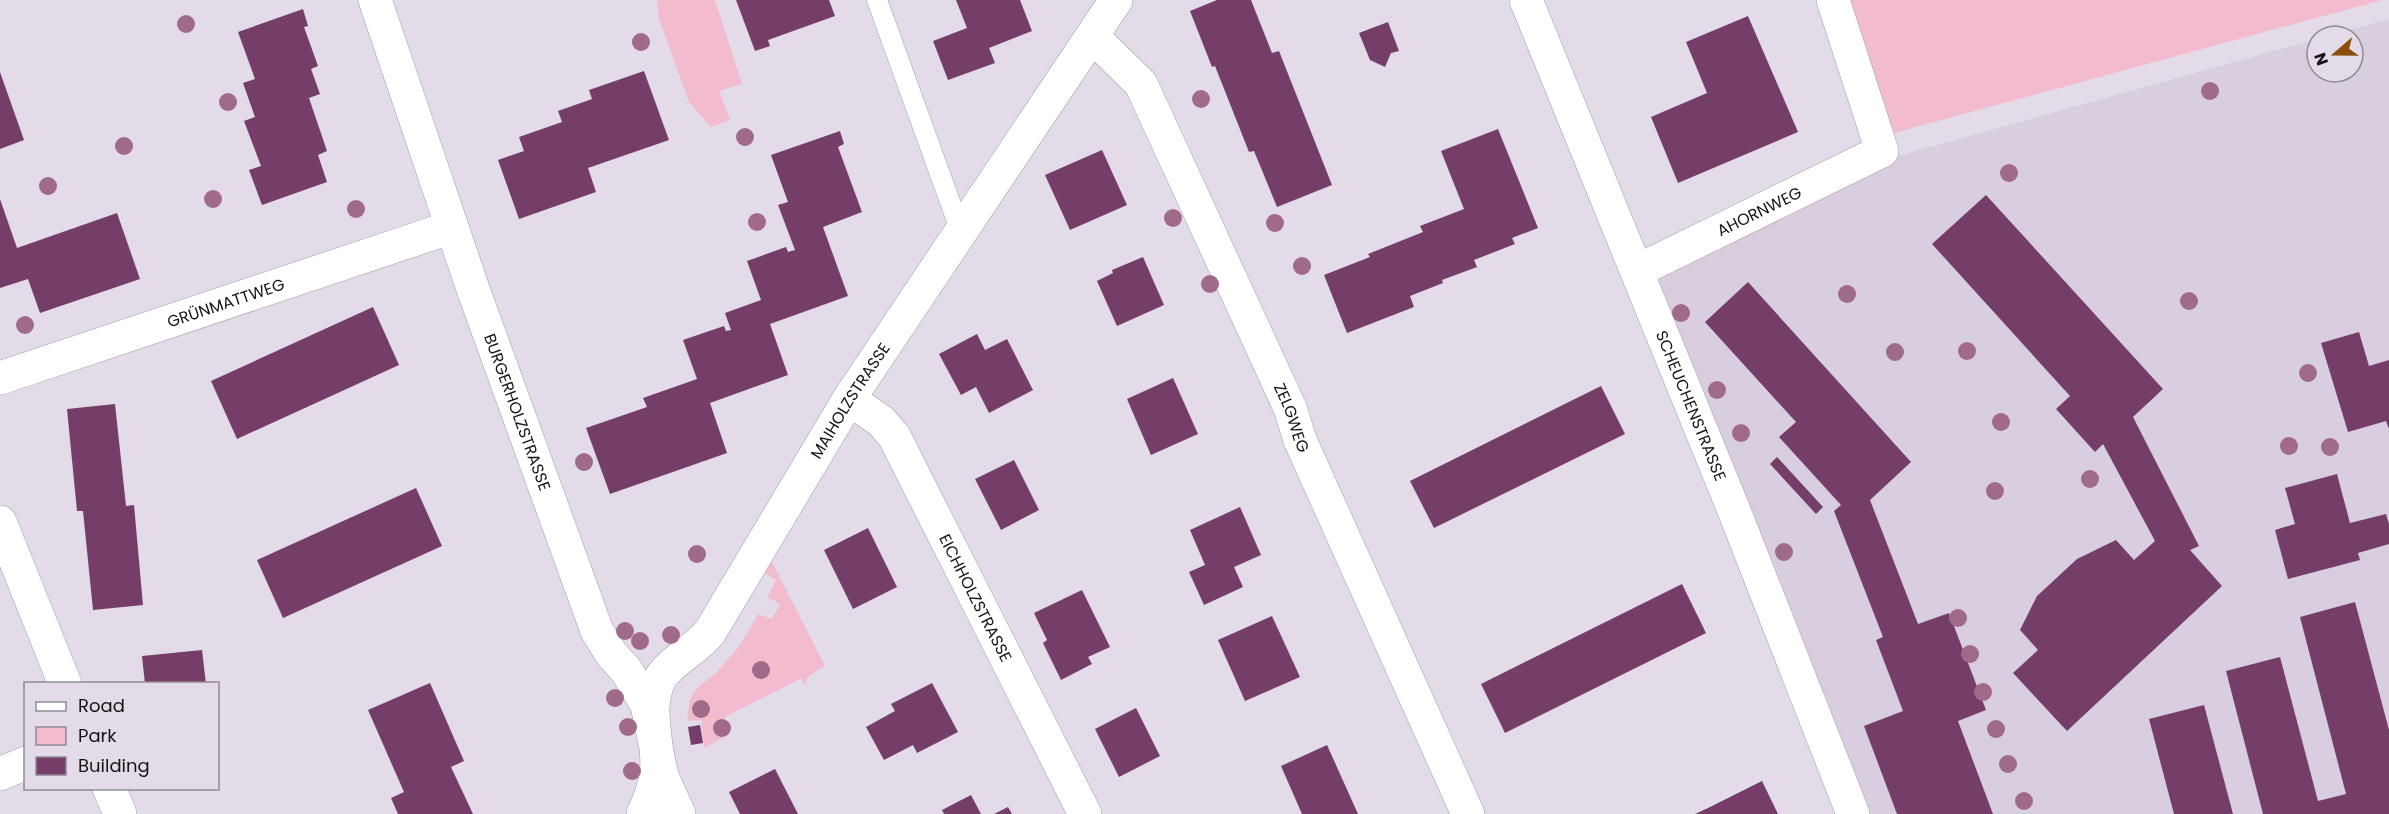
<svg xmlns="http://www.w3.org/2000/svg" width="2389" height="814" viewBox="0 0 2389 814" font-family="Poppins,sans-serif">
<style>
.built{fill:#d9cde0}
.green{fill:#f2bcce}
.building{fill:#743e69}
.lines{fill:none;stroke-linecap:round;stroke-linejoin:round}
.service-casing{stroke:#a39ca8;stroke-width:21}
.minor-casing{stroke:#a39ca8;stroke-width:34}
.service{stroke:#fff;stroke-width:20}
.minor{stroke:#fff;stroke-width:33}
.tree{fill:#a06b89}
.labels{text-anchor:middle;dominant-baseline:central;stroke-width:6;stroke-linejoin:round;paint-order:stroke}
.street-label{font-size:16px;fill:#161317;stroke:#e3dbe8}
</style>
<rect width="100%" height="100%" fill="#e3dbe8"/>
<!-- built -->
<path class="built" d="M2389,19V814H1865L1650,274L1880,161L2317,39V72H2353V36H2329Z"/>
<!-- green -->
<g class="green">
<path d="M657,0H715L742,84L719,91L730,120L711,127L689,102L659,19Z"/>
<path d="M1848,0H2382L1894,133Z"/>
<path d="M772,562L825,666L809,676L804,685L802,678L725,717L724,737L704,748L701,720L687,721L690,699L698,687L716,673L741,644L758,614L772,619L780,604L768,597L776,580L765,573Z"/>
</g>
<!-- building -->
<g class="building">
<path d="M736,0H829L835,16L768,40L770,46L755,51Z"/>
<path d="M956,0H1020L1032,31L989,48L995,63L948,80L933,41L967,28Z"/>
<path d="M1217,0H1251L1272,53L1279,51L1332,185L1277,207L1254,151L1249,152L1215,66L1212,67L1190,11Z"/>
<path d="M303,9L308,26L304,27L318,66L311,69L320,94L309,98L327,151L318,155L327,182L262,205L249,170L261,166L244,121L255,117L243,83L255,79L238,32Z"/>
<path d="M1748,16L1798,132L1678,183L1651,117L1707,93L1686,42Z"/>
<path d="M1388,22L1399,51L1391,53L1385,67L1370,60L1359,33Z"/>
<path d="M644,71L669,140L588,168L596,192L519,219L498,160L524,151L519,137L562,122L558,111L592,99L589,90Z"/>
<path d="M0,72L24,140L0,149Z"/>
<path d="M1498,129L1538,228L1512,238L1515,244L1474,260L1477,267L1442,280L1443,283L1410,296L1414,307L1347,333L1324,275L1370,257L1368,254L1423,232L1420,226L1464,209L1441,151Z"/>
<path d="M840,131L844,144L838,147L862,212L823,227L848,296L770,324L788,375L710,403L727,453L610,494L586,428L647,407L643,398L697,379L683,340L724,326L726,331L731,330L725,313L761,300L747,261L786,247L788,252L795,250L778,205L788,202L771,155Z"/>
<path d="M1102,150L1127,205L1070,230L1045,175Z"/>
<path d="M1986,195L2163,389L2133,417L2199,546L2190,550L2222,586L2067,731L2013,673L2038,650L2020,630L2037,596L2077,559L2116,540L2134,560L2155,541L2103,444L2095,452L2056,409L2070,396L1932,244Z"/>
<path d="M0,199L17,248L117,213L140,279L40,313L28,279L0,288Z"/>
<path d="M1143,257L1164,305L1117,326L1097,281L1113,273L1112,270Z"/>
<path d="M1748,282L1911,462L1870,500L1918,624L1949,613L1986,710L1958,721L1993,814H1897L1864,726L1903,711L1876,640L1883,637L1834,511L1841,505L1779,437L1796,422L1705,322Z"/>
<path d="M373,307L399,365L237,439L211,381Z"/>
<path d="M2359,332L2369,366L2389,360V429L2386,421L2348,432L2321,343Z"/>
<path d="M977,334L985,350L1007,339L1033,390L989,413L976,387L961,395L939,354Z"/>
<path d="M1173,378L1198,434L1151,455L1127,399Z"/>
<path d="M1601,386L1625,434L1434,528L1410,481Z"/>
<path d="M115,404L126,506L134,505L143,605L93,610L83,511H77L67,409Z"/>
<path d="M1777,457L1823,507L1816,514L1770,464Z"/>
<path d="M1014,460L1039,510L1001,530L975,479Z"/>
<path d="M2337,474L2350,523L2386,514L2389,524V544L2358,553L2360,560L2288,579L2275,530L2295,524L2285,488Z"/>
<path d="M416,488L442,546L283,618L257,560Z"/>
<path d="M1240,507L1261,555L1234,567L1243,587L1204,605L1189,572L1205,565L1190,530Z"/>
<path d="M868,528L897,587L853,609L824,550Z"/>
<path d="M1682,584L1706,633L1505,733L1481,684Z"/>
<path d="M1082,590L1110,647L1088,657L1092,664L1061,680L1043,643L1047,640L1034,613Z"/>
<path d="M2355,602L2389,730V814H2263L2226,671L2280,657L2318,801L2346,794L2300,617Z"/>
<path d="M1272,616L1300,677L1245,701L1218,640Z"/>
<path d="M202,650L206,684H145L142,656Z"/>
<path d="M430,683L464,761L451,767L473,814H398L391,798L404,792L368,710Z"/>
<path d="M932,683L958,732L917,753L913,745L884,760L866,727L895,711L891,704Z"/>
<path d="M2204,705L2233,814H2174L2149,719Z"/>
<path d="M1136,708L1160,756L1119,777L1095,729Z"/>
<path d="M700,725L703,743L691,745L688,727Z"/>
<path d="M1327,745L1358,814H1302L1281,766Z"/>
<path d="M775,769L798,814H740L729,792Z"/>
<path d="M1762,781L1778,814H1695L1708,808Z"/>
<path d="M971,795L981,814H944L942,810Z"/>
<path d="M1008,807L1012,814H994Z"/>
</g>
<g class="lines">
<defs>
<path id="service" d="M877,0L961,232"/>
<g id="minor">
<path id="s1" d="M375,0L473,289L597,631L612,655L626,670L647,705L662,776L679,814"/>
<path id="s2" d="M1526,0L1733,508L1853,814"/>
<path id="s3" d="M1092,36L1141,84L1290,408L1300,440L1468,814"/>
<path id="s4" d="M1637,271L1882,151L1833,0"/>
<path id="s5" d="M0,378L452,227"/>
<path id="s6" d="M849,399L881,421L894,436L1085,814"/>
<path d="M0,522L65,684"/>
<path d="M0,774L26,763"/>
<path d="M109,788L120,814"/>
<path id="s7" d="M643,814C649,801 654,789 656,775C661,743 644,710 660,679C670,661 696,650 710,632L849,399L1116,0"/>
</g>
</defs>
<!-- service casing -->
<use href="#service" class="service-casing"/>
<!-- minor casing -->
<use href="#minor" class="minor-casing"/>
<!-- service -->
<use href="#service" class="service"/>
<!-- minor -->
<use href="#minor" class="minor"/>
</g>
<!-- trees -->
<g class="tree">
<circle cx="186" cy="24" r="9"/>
<circle cx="641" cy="42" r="9"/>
<circle cx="2210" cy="91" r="9"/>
<circle cx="1201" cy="99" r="9"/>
<circle cx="228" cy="102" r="9"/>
<circle cx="745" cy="137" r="9"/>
<circle cx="124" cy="146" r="9"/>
<circle cx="2009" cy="173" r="9"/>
<circle cx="48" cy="186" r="9"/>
<circle cx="213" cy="199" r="9"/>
<circle cx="356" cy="209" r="9"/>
<circle cx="1173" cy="218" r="9"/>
<circle cx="757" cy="222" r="9"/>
<circle cx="1275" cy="223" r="9"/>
<circle cx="1302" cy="266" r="9"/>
<circle cx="1210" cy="284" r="9"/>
<circle cx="1847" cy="294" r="9"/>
<circle cx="2189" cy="301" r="9"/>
<circle cx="1681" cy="313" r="9"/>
<circle cx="25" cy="325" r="9"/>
<circle cx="1967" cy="351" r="9"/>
<circle cx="1895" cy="352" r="9"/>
<circle cx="2308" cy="373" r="9"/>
<circle cx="1717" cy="390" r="9"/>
<circle cx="2001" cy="422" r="9"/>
<circle cx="1741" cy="433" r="9"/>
<circle cx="2289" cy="446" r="9"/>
<circle cx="2330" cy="447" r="9"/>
<circle cx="584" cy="462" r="9"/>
<circle cx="2090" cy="479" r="9"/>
<circle cx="1995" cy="491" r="9"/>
<circle cx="1784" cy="552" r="9"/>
<circle cx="697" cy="554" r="9"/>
<circle cx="1958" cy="618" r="9"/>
<circle cx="625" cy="631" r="9"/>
<circle cx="671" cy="635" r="9"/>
<circle cx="640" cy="641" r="9"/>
<circle cx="1970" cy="654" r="9"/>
<circle cx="761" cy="670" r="9"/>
<circle cx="1983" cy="692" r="9"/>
<circle cx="615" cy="698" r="9"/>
<circle cx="701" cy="709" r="9"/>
<circle cx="628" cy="727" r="9"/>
<circle cx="722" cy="728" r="9"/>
<circle cx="1996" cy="729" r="9"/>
<circle cx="2008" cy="764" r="9"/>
<circle cx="632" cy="771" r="9"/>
<circle cx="2024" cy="801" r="9"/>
</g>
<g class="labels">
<!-- street labels -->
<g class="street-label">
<text stroke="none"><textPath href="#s4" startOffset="136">AHORNWEG</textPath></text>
<text stroke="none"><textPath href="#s5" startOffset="238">GRÜNMATTWEG</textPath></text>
<text stroke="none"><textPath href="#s7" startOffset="478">MAIHOLZSTRASSE</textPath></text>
<text stroke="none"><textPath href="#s2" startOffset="438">SCHEUCHENSTRASSE</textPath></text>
<text stroke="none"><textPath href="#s1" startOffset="436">BURGERHOLZSTRASSE</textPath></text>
<text stroke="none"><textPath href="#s3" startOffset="435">ZELGWEG</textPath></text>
<text stroke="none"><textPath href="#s6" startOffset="240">EICHHOLZSTRASSE</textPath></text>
</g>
</g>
<!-- legend -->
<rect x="24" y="682" width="195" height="108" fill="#e3dbe8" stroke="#918b94" stroke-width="1.5"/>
<rect x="36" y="702" width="30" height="9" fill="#ffffff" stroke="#918b94" stroke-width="1.5"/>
<text x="78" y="712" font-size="18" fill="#161317">Road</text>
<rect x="36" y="727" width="30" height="18" fill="#f2bcce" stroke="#918b94" stroke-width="1.5"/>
<text x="78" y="742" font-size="18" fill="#161317">Park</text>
<rect x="36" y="757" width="30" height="18" fill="#743e69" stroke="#918b94" stroke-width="1.5"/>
<text x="78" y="772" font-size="18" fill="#161317">Building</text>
<!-- north arrow -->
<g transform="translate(2335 54) rotate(250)"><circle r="28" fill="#e3dbe8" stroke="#918b94" stroke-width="1.5"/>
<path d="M0-4.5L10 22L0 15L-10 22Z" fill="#8b4e0d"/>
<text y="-9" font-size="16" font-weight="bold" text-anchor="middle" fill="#161317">N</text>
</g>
</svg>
